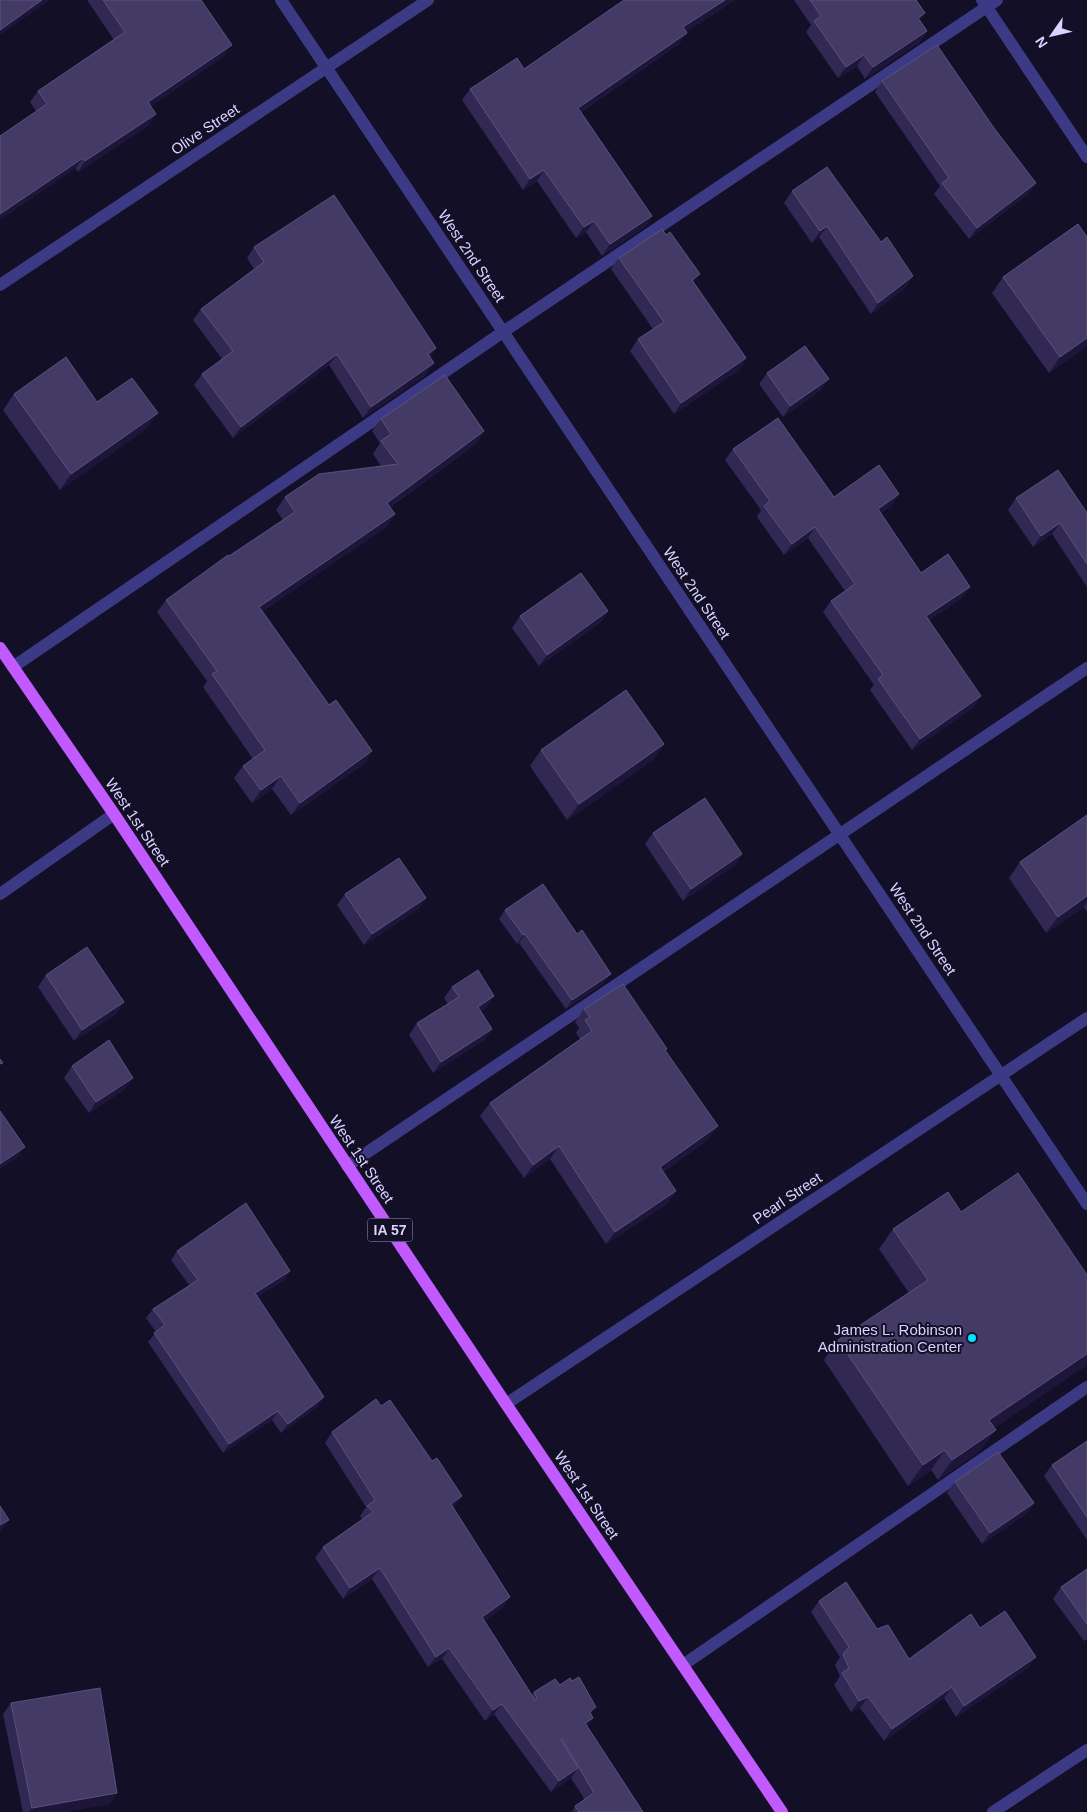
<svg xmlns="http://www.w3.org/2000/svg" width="1087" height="1812" viewBox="0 0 1087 1812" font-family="Helvetica,sans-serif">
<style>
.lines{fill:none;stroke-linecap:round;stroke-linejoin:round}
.service{stroke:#3d3a85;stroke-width:12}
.minor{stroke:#3d3a85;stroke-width:12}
.tertiary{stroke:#3d3a85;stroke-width:12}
.primary{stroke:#c25bff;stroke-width:12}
.wall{fill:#312854}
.shaded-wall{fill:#1d163a}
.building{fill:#433a66;stroke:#5a527e}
.poi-dot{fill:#00e5ff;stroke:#130f26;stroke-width:2}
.labels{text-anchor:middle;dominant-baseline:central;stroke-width:4;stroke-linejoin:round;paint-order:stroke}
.shield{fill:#130f26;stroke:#9e99be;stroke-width:1}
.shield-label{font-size:14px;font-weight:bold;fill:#d9d4ff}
.street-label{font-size:15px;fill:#d9d4ff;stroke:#130f26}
.poi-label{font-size:15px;fill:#d9d4ff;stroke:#130f26;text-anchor:end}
</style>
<rect width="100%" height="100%" fill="#130f26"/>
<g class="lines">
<!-- service -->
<g class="service">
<path d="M13,667L503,332L997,0"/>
<path d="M347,1166L1087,668"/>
<path d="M683,1665L1087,1387"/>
</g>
<!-- minor -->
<g class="minor">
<path d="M281,0L1087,1204"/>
<path d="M982,0L1087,157"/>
<path d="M0,285L428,0"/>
<path d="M0,894L114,814"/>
<path d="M993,1812L1087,1750"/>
</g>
<!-- tertiary -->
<path class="tertiary" d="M506,1404L1087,1018"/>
<!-- primary -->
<path class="primary" d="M0,648L114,814L506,1404L782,1812"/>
</g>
<!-- wall -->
<g class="wall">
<path d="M87,0H201L224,56L151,106L149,125L78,172L30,102L38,91L114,40Z"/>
<path d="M624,0H735L686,32L679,44L581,112L652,216L645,227L602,256L586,232L576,238L537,181L523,190L462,100L470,89L524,69Z"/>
<path d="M794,0H916L925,13L920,20L927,31L920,42L865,79L857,66L838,78L806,32L811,25Z"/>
<path d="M882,81L994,128L1036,183L1028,194L969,239L934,194L940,186L875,92Z"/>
<path d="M792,191L881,242L913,276L905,288L871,314L819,237L812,243L784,203Z"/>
<path d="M1087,237V346L1049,373L992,293L1003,277Z"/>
<path d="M254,247L436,348L430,358L426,375L363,418L329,365L233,438L194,385L202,374L222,359L193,320L201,309L254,269L247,258Z"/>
<path d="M619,258L694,283L746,358L739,370L674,414L630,351L638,339L653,329L611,269Z"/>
<path d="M767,373L821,390L783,417L759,384Z"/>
<path d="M14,394L97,402L146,429L60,490L3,410Z"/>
<path d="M381,419L484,431L476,444L390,507L395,514L386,527L263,611L329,705L372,751L364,764L291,815L272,789L252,803L234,778L243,766L253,759L203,687L207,681L157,612L166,600L283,520L276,510L285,497L381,466L373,454L380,443L372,431Z"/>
<path d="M733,449L834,497L899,494L891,506L881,513L921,573L962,598L929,620L974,707L912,750L870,690L874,685L823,612L831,601L845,591L808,538L784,555L757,517L761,510L725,460Z"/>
<path d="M1016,498L1087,513V587L1052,534L1033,547L1008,510Z"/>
<path d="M608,611L601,622L539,666L512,628L520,616Z"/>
<path d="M664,744L653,760L567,820L530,766L541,750Z"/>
<path d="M1087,815V912L1084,907L1046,933L1009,878L1020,862Z"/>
<path d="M653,833L742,854L735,865L683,901L645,844Z"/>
<path d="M345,894L426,898L418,909L364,945L337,905Z"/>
<path d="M505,910L604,983L566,1009L519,943L517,944L499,919Z"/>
<path d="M46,975L124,1002L116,1014L74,1041L38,987Z"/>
<path d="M452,987L487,1007L481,1011L492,1029L484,1040L433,1073L409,1035L417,1023L448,1004L444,998Z"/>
<path d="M584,1009L665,1050L709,1139L663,1172L676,1191L667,1204L606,1244L550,1159L524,1178L480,1116L490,1103L580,1039L576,1033L579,1028L575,1022Z"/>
<path d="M72,1066L125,1089L89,1113L64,1078Z"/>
<path d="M961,1212L1087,1365L994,1428L981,1450L938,1480L931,1470L908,1486L824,1360L838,1340L909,1293L879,1249L893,1229Z"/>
<path d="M177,1251L290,1271L284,1280L257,1297L318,1406L281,1433L272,1420L223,1453L148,1342L156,1332L146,1318L153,1309L189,1285L171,1260Z"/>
<path d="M381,1406L432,1461L462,1496L453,1508L510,1597L502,1608L484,1621L532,1695L534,1692L560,1685L591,1714L593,1718L587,1727L643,1812H572L575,1806L585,1800L571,1778L551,1792L494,1714L485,1721L442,1659L428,1667L372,1579L343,1599L315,1558L323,1547L362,1519L360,1516L366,1507L325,1443L332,1432Z"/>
<path d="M1087,1441V1540L1044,1476L1052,1465Z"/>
<path d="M955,1482L1034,1503L1026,1514L982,1544L947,1493Z"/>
<path d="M1087,1569V1639L1084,1641L1053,1599L1061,1587Z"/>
<path d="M819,1601L877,1629L909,1659L980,1628L1028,1668L956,1717L944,1698L884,1741L860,1708L851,1712L834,1685L840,1676L835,1665L840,1657L811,1612Z"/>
<path d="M11,1703L117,1793L109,1804L64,1812H23L3,1714Z"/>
</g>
<!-- shaded-wall -->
<g class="shaded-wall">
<path d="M42,0H50L0,35V30Z"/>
<path d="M725,0H735L675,39L683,27Z"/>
<path d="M925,13L917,24L918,18Z"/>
<path d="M927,31L920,42L865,79L873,67Z"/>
<path d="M687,33L679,44L570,119L578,108Z"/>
<path d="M232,45L224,56L141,113L148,102Z"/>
<path d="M864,55L857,66L838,78L846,67Z"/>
<path d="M156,114L149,125L78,172L85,161Z"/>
<path d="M83,158L75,169L0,220V214Z"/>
<path d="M544,170L537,181L523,190L530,179Z"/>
<path d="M1036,183L1028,194L969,239L977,228Z"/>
<path d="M652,216L645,227L602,256L610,244Z"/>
<path d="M594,221L586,232L576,238L584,227Z"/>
<path d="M827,226L819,237L812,243L820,231Z"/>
<path d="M700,274L692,286V280Z"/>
<path d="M913,276L905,288L871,314L878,303Z"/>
<path d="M1087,338V346L1049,373L1060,357Z"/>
<path d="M436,348L429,360L428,354Z"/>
<path d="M337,354L329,365L233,438L241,427Z"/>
<path d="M746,358L739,370L674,414L681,403Z"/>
<path d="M434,363L426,375L363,418L371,407Z"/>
<path d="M829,379L821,390L783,417L790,406Z"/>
<path d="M158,413L146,429L60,490L71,474Z"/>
<path d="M484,431L476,444L378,515L387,503Z"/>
<path d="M899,494L891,506L870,520L878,509Z"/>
<path d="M395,514L386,527L251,619L259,607Z"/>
<path d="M1060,523L1052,534L1033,547L1041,536Z"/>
<path d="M815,527L808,538L784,555L792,544Z"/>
<path d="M970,587L962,598L918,627L926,616Z"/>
<path d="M608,611L601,622L539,666L547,655Z"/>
<path d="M981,696L974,707L912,750L920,739Z"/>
<path d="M664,744L653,760L567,820L579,804Z"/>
<path d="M372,751L364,764L291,815L300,803Z"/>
<path d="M281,776L272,789L252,803L261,790Z"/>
<path d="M742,854L735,865L683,901L691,889Z"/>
<path d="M1087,896V902L1084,907L1046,933L1058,917Z"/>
<path d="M426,898L418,909L364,945L372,934Z"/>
<path d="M525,934L519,943L517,944L523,935Z"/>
<path d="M611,974L604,983L566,1009L572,1000Z"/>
<path d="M494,996L487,1007L470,1018L478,1007Z"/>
<path d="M124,1002L116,1014L74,1041L82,1030Z"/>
<path d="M492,1029L484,1040L433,1073L441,1062Z"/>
<path d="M133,1078L125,1089L89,1113L96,1102Z"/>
<path d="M718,1126L709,1139L651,1180L660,1167Z"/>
<path d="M559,1146L550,1159L524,1178L533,1165Z"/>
<path d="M25,1147L18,1157L0,1169V1164Z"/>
<path d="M676,1191L667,1204L606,1244L615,1232Z"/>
<path d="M290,1271L284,1280L248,1303L255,1293Z"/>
<path d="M1087,1354V1365L975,1441L989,1420Z"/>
<path d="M324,1397L318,1406L281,1433L288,1424Z"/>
<path d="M278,1411L272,1420L223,1453L229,1444Z"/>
<path d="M996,1430L981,1450L938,1480L952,1460Z"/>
<path d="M945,1450L931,1470L908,1486L923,1465Z"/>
<path d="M462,1496L455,1507L443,1515L451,1504Z"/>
<path d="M1034,1503L1026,1514L982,1544L990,1533Z"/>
<path d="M9,1520L1,1531L0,1532V1525Z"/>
<path d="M380,1568L372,1579L343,1599L350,1588Z"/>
<path d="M510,1597L502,1608L474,1628L482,1617Z"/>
<path d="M449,1648L442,1659L428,1667L436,1657Z"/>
<path d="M1036,1657L1028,1668L956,1717L964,1706Z"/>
<path d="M952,1687L944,1698L884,1741L892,1729Z"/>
<path d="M868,1697L860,1708L851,1712L859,1701Z"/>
<path d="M502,1704L494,1714L485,1721L493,1710Z"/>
<path d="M593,1718L586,1728L585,1723Z"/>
<path d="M578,1768L571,1778L551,1792L559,1781Z"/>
<path d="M117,1793L109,1804L64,1812H29L32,1808Z"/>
</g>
<!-- building -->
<g class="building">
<path d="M0,0H42L0,30Z"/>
<path d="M103,0H201L232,45L148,102L156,114L85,161L83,158L0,214V136L47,104L38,91L125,32Z"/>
<path d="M624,0H725L683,27L687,33L578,108L652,216L610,244L594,221L584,227L544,170L530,179L470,89L517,58L524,69Z"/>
<path d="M810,0H916L925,13L918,18L927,31L873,67L864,55L846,67L814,21L821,16Z"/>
<path d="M937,45L994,128L1036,183L977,228L942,183L949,178L882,81Z"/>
<path d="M827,167L881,242L887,237L913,276L878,303L827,226L820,231L792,191Z"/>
<path d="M334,195L436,348L428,354L434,363L371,407L337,354L241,427L202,374L233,351L201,309L264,262L254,247Z"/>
<path d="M1078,224L1087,237V338L1060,357L1003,277Z"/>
<path d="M662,229L666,235L670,232L700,274L692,280L746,358L681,403L638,339L664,322L619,258Z"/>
<path d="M805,346L829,379L790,406L767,373Z"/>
<path d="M66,357L97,402L132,378L158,413L71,474L14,394Z"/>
<path d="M445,375L484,431L387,503L395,514L259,607L329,705L336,700L372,751L300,803L281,776L261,790L243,766L265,750L212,674L217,671L166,600L228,555L229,556L295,512L285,497L319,474L398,464L381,441L391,434L381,419Z"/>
<path d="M778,418L834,497L879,465L899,494L878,509L921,573L948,554L970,587L926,616L981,696L920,739L878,679L883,675L831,601L855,584L815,527L792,544L764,506L770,501L733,449Z"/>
<path d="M1058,470L1087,513V564L1060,523L1041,536L1016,498Z"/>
<path d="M581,573L608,611L547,655L520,616Z"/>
<path d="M626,690L664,744L579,804L541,750Z"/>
<path d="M705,798L742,854L691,889L653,833Z"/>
<path d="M1087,815V896L1058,917L1020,862Z"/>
<path d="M399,858L426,898L372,934L345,894Z"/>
<path d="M543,884L577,934L582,930L611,974L572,1000L525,934L523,935L505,910Z"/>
<path d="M87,947L124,1002L82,1030L46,975Z"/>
<path d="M478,970L494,996L478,1007L492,1029L441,1062L417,1023L459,997L452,987Z"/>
<path d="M623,984L667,1049L665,1050L718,1126L660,1167L676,1191L615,1232L559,1146L533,1165L490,1103L592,1031L585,1020L590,1017L584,1009Z"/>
<path d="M109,1040L133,1078L96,1102L72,1066Z"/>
<path d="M0,1059L3,1063L0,1064Z"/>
<path d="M0,1111L25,1147L0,1164Z"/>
<path d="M1018,1173L1087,1275V1354L989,1420L996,1430L952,1460L945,1450L923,1465L838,1340L928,1280L893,1229L948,1192L961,1212Z"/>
<path d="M246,1203L290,1271L255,1293L324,1397L288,1424L278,1411L229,1444L154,1333L165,1325L153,1309L198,1280L177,1251Z"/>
<path d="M376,1399L381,1406L390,1400L432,1461L437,1458L462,1496L451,1504L510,1597L482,1617L535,1700L537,1698L534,1692L555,1679L560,1685L570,1678L572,1681L579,1677L596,1707L590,1712L593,1718L585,1723L643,1812H579L575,1806L594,1793L562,1739L561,1740L578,1768L559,1781L502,1704L493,1710L449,1648L436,1657L380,1568L350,1588L323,1547L373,1512L367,1506L375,1500L332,1432Z"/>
<path d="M1087,1441V1517L1052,1465Z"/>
<path d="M998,1452L1034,1503L990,1533L955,1482Z"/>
<path d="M0,1506L9,1520L0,1525Z"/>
<path d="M1087,1569V1624L1061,1587Z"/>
<path d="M846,1582L877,1629L888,1625L909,1659L971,1614L980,1628L1005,1611L1036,1657L964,1706L952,1687L892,1729L868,1697L859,1701L842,1673L849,1668L843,1654L849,1647L819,1601Z"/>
<path d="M100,1688L117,1793L32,1808L11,1703Z"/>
</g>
<!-- markers -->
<circle class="poi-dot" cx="972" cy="1338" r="5"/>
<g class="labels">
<!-- shield labels -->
<rect class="shield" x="367.5" y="1218.5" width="45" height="23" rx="4"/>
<g class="shield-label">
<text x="390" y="1230">IA 57</text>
</g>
<!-- street labels -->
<g class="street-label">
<text transform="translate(205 129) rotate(-34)">Olive Street</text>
<text transform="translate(472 256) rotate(56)">West 2nd Street</text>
<text transform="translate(697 593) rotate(56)">West 2nd Street</text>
<text transform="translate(138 822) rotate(56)">West 1st Street</text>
<text transform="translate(923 929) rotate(56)">West 2nd Street</text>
<text transform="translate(362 1159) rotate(56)">West 1st Street</text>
<text transform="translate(787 1198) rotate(-34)">Pearl Street</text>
<text transform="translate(587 1495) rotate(56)">West 1st Street</text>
</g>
<!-- poi labels -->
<g class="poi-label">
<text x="962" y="1329">James L. Robinson<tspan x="962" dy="17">Administration Center</tspan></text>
</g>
</g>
<!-- north arrow -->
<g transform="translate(1052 35) rotate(236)" stroke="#130f26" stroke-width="4" paint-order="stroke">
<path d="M0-4L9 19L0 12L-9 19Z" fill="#d9d4ff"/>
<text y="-8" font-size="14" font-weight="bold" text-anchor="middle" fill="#d9d4ff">N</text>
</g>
</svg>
